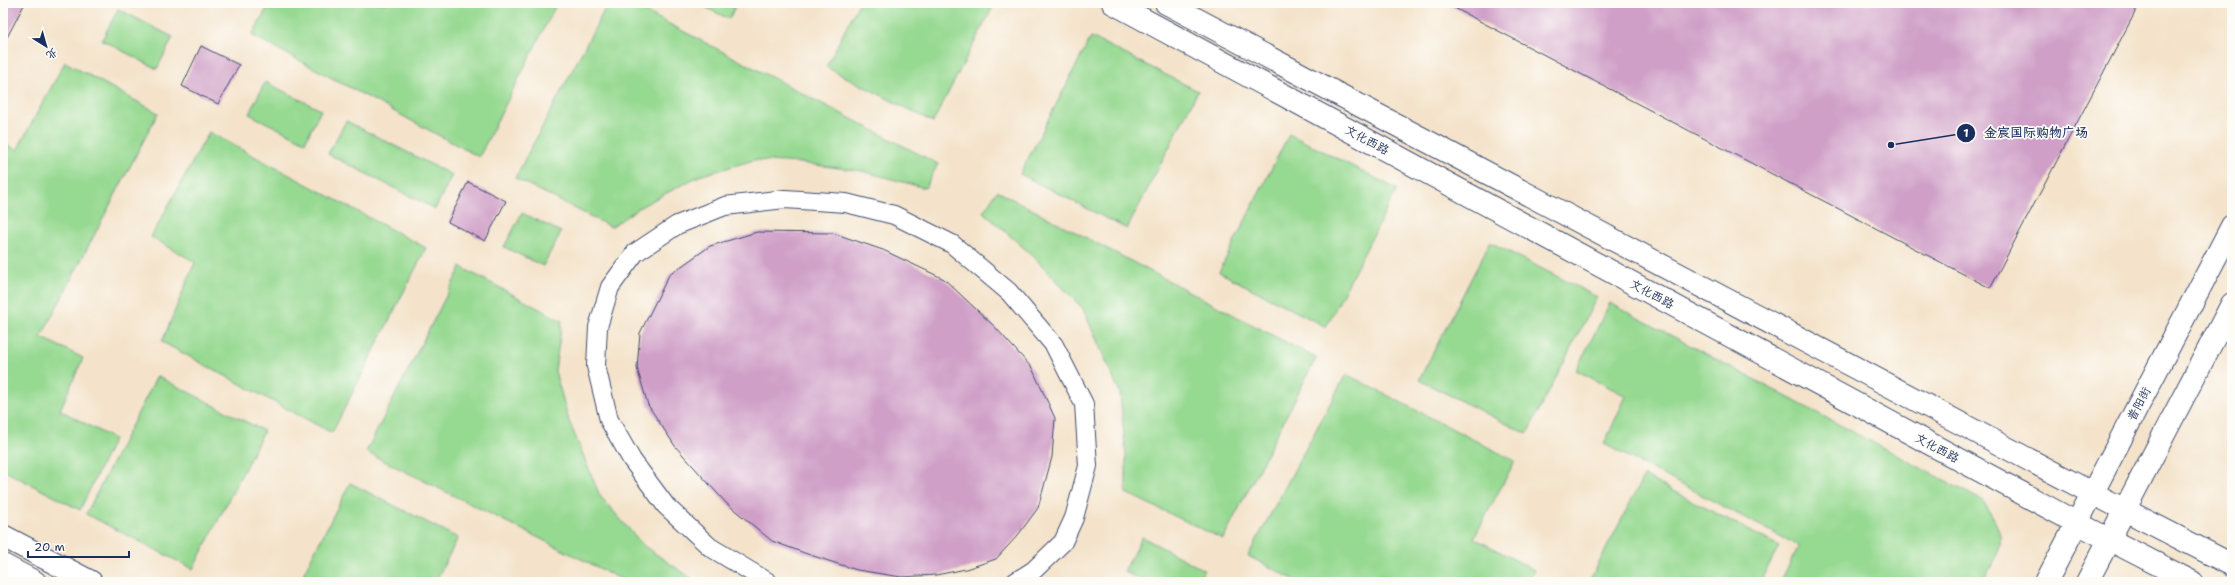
<svg xmlns="http://www.w3.org/2000/svg" width="2235" height="585" viewBox="0 0 2235 585" font-family="'Shantell Sans','LXGW WenKai TC',sans-serif">
<style>
.green{fill:#96d991;stroke:#588478}
.building{fill:#cf9fc7}
.lines{fill:none;stroke-linecap:round;stroke-linejoin:round}
.service-casing{stroke:#3c4a6e;stroke-width:20}
.minor-casing{stroke:#3c4a6e;stroke-width:24}
.tertiary-casing{stroke:#3c4a6e;stroke-width:24}
.service{stroke:#fff;stroke-width:18}
.minor{stroke:#fff;stroke-width:22}
.tertiary{stroke:#fff;stroke-width:22}
.labels{text-anchor:middle;dominant-baseline:central;stroke-width:3.5;stroke-linejoin:round;paint-order:stroke}
.street-label{font-size:12px;fill:#1b2f5e;stroke:#fdfcf7}
.leader{fill:none;stroke:#1b2f5e;stroke-width:1.5}
.callout-dot{fill:#1b2f5e;stroke:#fdfcf7;stroke-width:1.5}
.mark-label{font-size:12px;text-anchor:middle;font-weight:bold;fill:#fff}
.callout-label{font-size:13px;text-anchor:middle;font-weight:bold;fill:#1b2f5e;stroke:#fdfcf7;stroke-width:3.5;stroke-linejoin:round;paint-order:stroke}
</style>
<rect width="100%" height="100%" fill="#fdfcf7"/>
<filter id="ink" filterUnits="userSpaceOnUse"><feTurbulence type="fractalNoise" baseFrequency=".025" numOctaves="2"/><feDisplacementMap in="SourceGraphic" scale="8" xChannelSelector="R" yChannelSelector="G"/><feConvolveMatrix kernelMatrix="1 2 1 2 8 2 1 2 1" color-interpolation-filters="sRGB"/></filter>
<filter id="wash" filterUnits="userSpaceOnUse"><feTurbulence type="fractalNoise" baseFrequency=".012" numOctaves="4" result="noise"/><feDisplacementMap in="SourceGraphic" scale="16" xChannelSelector="R" yChannelSelector="G"/><feGaussianBlur stdDeviation="0.9" result="paint"/><feColorMatrix in="noise" values="0 0 0 0 0 0 0 0 0 0 0 0 0 0 0 0 0 1.4 0 .05"/><feComposite in="paint" operator="in"/></filter>
<g filter="url(#wash)">
<rect width="100%" height="100%" fill="#f4e3ca"/>
<!-- green -->
<g class="green">
<path d="M270,3H557L479,157L252,35Z"/>
<path d="M608,3H629L938,164L925,188L862,171L800,163L754,160L699,176L642,206L611,227L515,178Z"/>
<path d="M697,3H737L729,19Z"/>
<path d="M859,3H995L933,122L826,67Z"/>
<path d="M118,9L173,37L157,69L102,40Z"/>
<path d="M1091,37L1198,91L1127,229L1020,174Z"/>
<path d="M65,62L158,113L41,337L83,358L60,410L114,439L80,510L3,470V143L17,150Z"/>
<path d="M265,82L321,110L305,142L249,114Z"/>
<path d="M346,121L452,175L435,209L328,154Z"/>
<path d="M209,132L426,248L332,433L162,342L195,262L151,237Z"/>
<path d="M1289,134L1397,189L1326,327L1219,272Z"/>
<path d="M997,191L1316,358L1223,539L1126,493V456L1120,393L1083,309L1033,256L983,212Z"/>
<path d="M522,213L561,232L543,266L504,247Z"/>
<path d="M1490,242L1597,297L1527,434L1419,380Z"/>
<path d="M461,267L562,321L555,371L569,421L600,496L644,546L697,582H627L366,452Z"/>
<path d="M1610,303L1983,501C2008,542 2004,541 1983,582H1780L1799,546L1604,444L1626,396L1576,370Z"/>
<path d="M1346,374L1515,461L1474,538L1534,570L1528,582H1299L1248,556Z"/>
<path d="M157,376L264,431L193,569L86,514Z"/>
<path d="M1644,476L1779,546L1760,582H1589Z"/>
<path d="M350,483L458,538L435,582H299Z"/>
<path d="M1142,537L1204,570L1198,582H1144L1124,571Z"/>
</g>
<g id="blocks">
<!-- building -->
<g class="building">
<path d="M3,3H25L3,45Z"/>
<path d="M1445,3H2140L1990,288Z"/>
<path d="M201,46L239,65L218,104L182,86Z"/>
<path d="M468,182L506,201L485,241L448,222Z"/>
<path d="M757,232L833,233L883,250L944,279L995,327L1032,368L1055,418L1052,457L1038,508L1018,535L996,559L966,569L936,575L901,577L857,570L807,554L772,541L726,503L675,446L648,405L637,368L640,333L669,275L710,246Z"/>
</g>
</g>
</g>
<g filter="url(#ink)">
<use href="#blocks" fill-opacity="0" stroke="#3c4a6e" stroke-width="1"/>
<g class="lines">
<defs>
<path id="service" d="M768,582L710,547L666,506L632,460L609,420L596,366L598,327L610,287L635,253L677,225L725,206L785,199L846,203L894,215L952,244L1009,292L1054,345L1084,404L1088,466L1074,518L1063,542L1034,570L1015,582"/>
<g id="minor">
<path d="M2046,582L2232,226"/>
<path d="M2087,582L2232,304"/>
</g>
<g id="tertiary">
<path d="M1113,3L2077,523L2192,582"/>
<path d="M1166,3L2092,493L2232,565"/>
<path d="M3,536L91,582"/>
<path d="M3,565L35,582"/>
</g>
</defs>
<!-- service casing -->
<use href="#service" class="service-casing"/>
<!-- minor casing -->
<use href="#minor" class="minor-casing"/>
<!-- tertiary casing -->
<use href="#tertiary" class="tertiary-casing"/>
<!-- service -->
<use href="#service" class="service"/>
<!-- minor -->
<use href="#minor" class="minor"/>
<!-- tertiary -->
<use href="#tertiary" class="tertiary"/>
</g>
</g>
<g class="labels">
<!-- street labels -->
<g class="street-label">
<text transform="translate(1367 140) rotate(28)">文化西路</text>
<text transform="translate(1652 294) rotate(28)">文化西路</text>
<text transform="translate(2139 404) rotate(-62)">普阳街</text>
<text transform="translate(1937 448) rotate(28)">文化西路</text>
</g>
</g>
<!-- callouts -->
<path class="leader" d="M1891 145L1966 133"/>
<g class="callout-dot">
<circle cx="1891" cy="145" r="4"/>
<circle cx="1966" cy="133" r="10"/>
</g>
<g class="mark-label">
<text x="1966" y="137">1</text>
</g>
<g class="callout-label">
<text x="2036" y="137">金宸国际购物广场</text>
</g>
<!-- margin -->
<rect width="2235" height="585" fill="none" stroke="#fdfcf7" stroke-width="16"/>
<!-- north arrow -->
<g transform="translate(46 46) rotate(143)" stroke="#fdfcf7" stroke-width="3" paint-order="stroke">
<path d="M0-3L7 15L0 10L-7 15Z" fill="#1b2f5e"/>
<text y="-6" font-size="11" font-weight="bold" text-anchor="middle" fill="#1b2f5e">北</text>
</g>
<!-- scale -->
<path d="M28 551v6h101v-6" fill="none" stroke="#1b2f5e" stroke-width="2"/>
<text x="34" y="551" font-size="12" fill="#1b2f5e" stroke="#fdfcf7" stroke-width="3" paint-order="stroke">20 m</text>
</svg>
